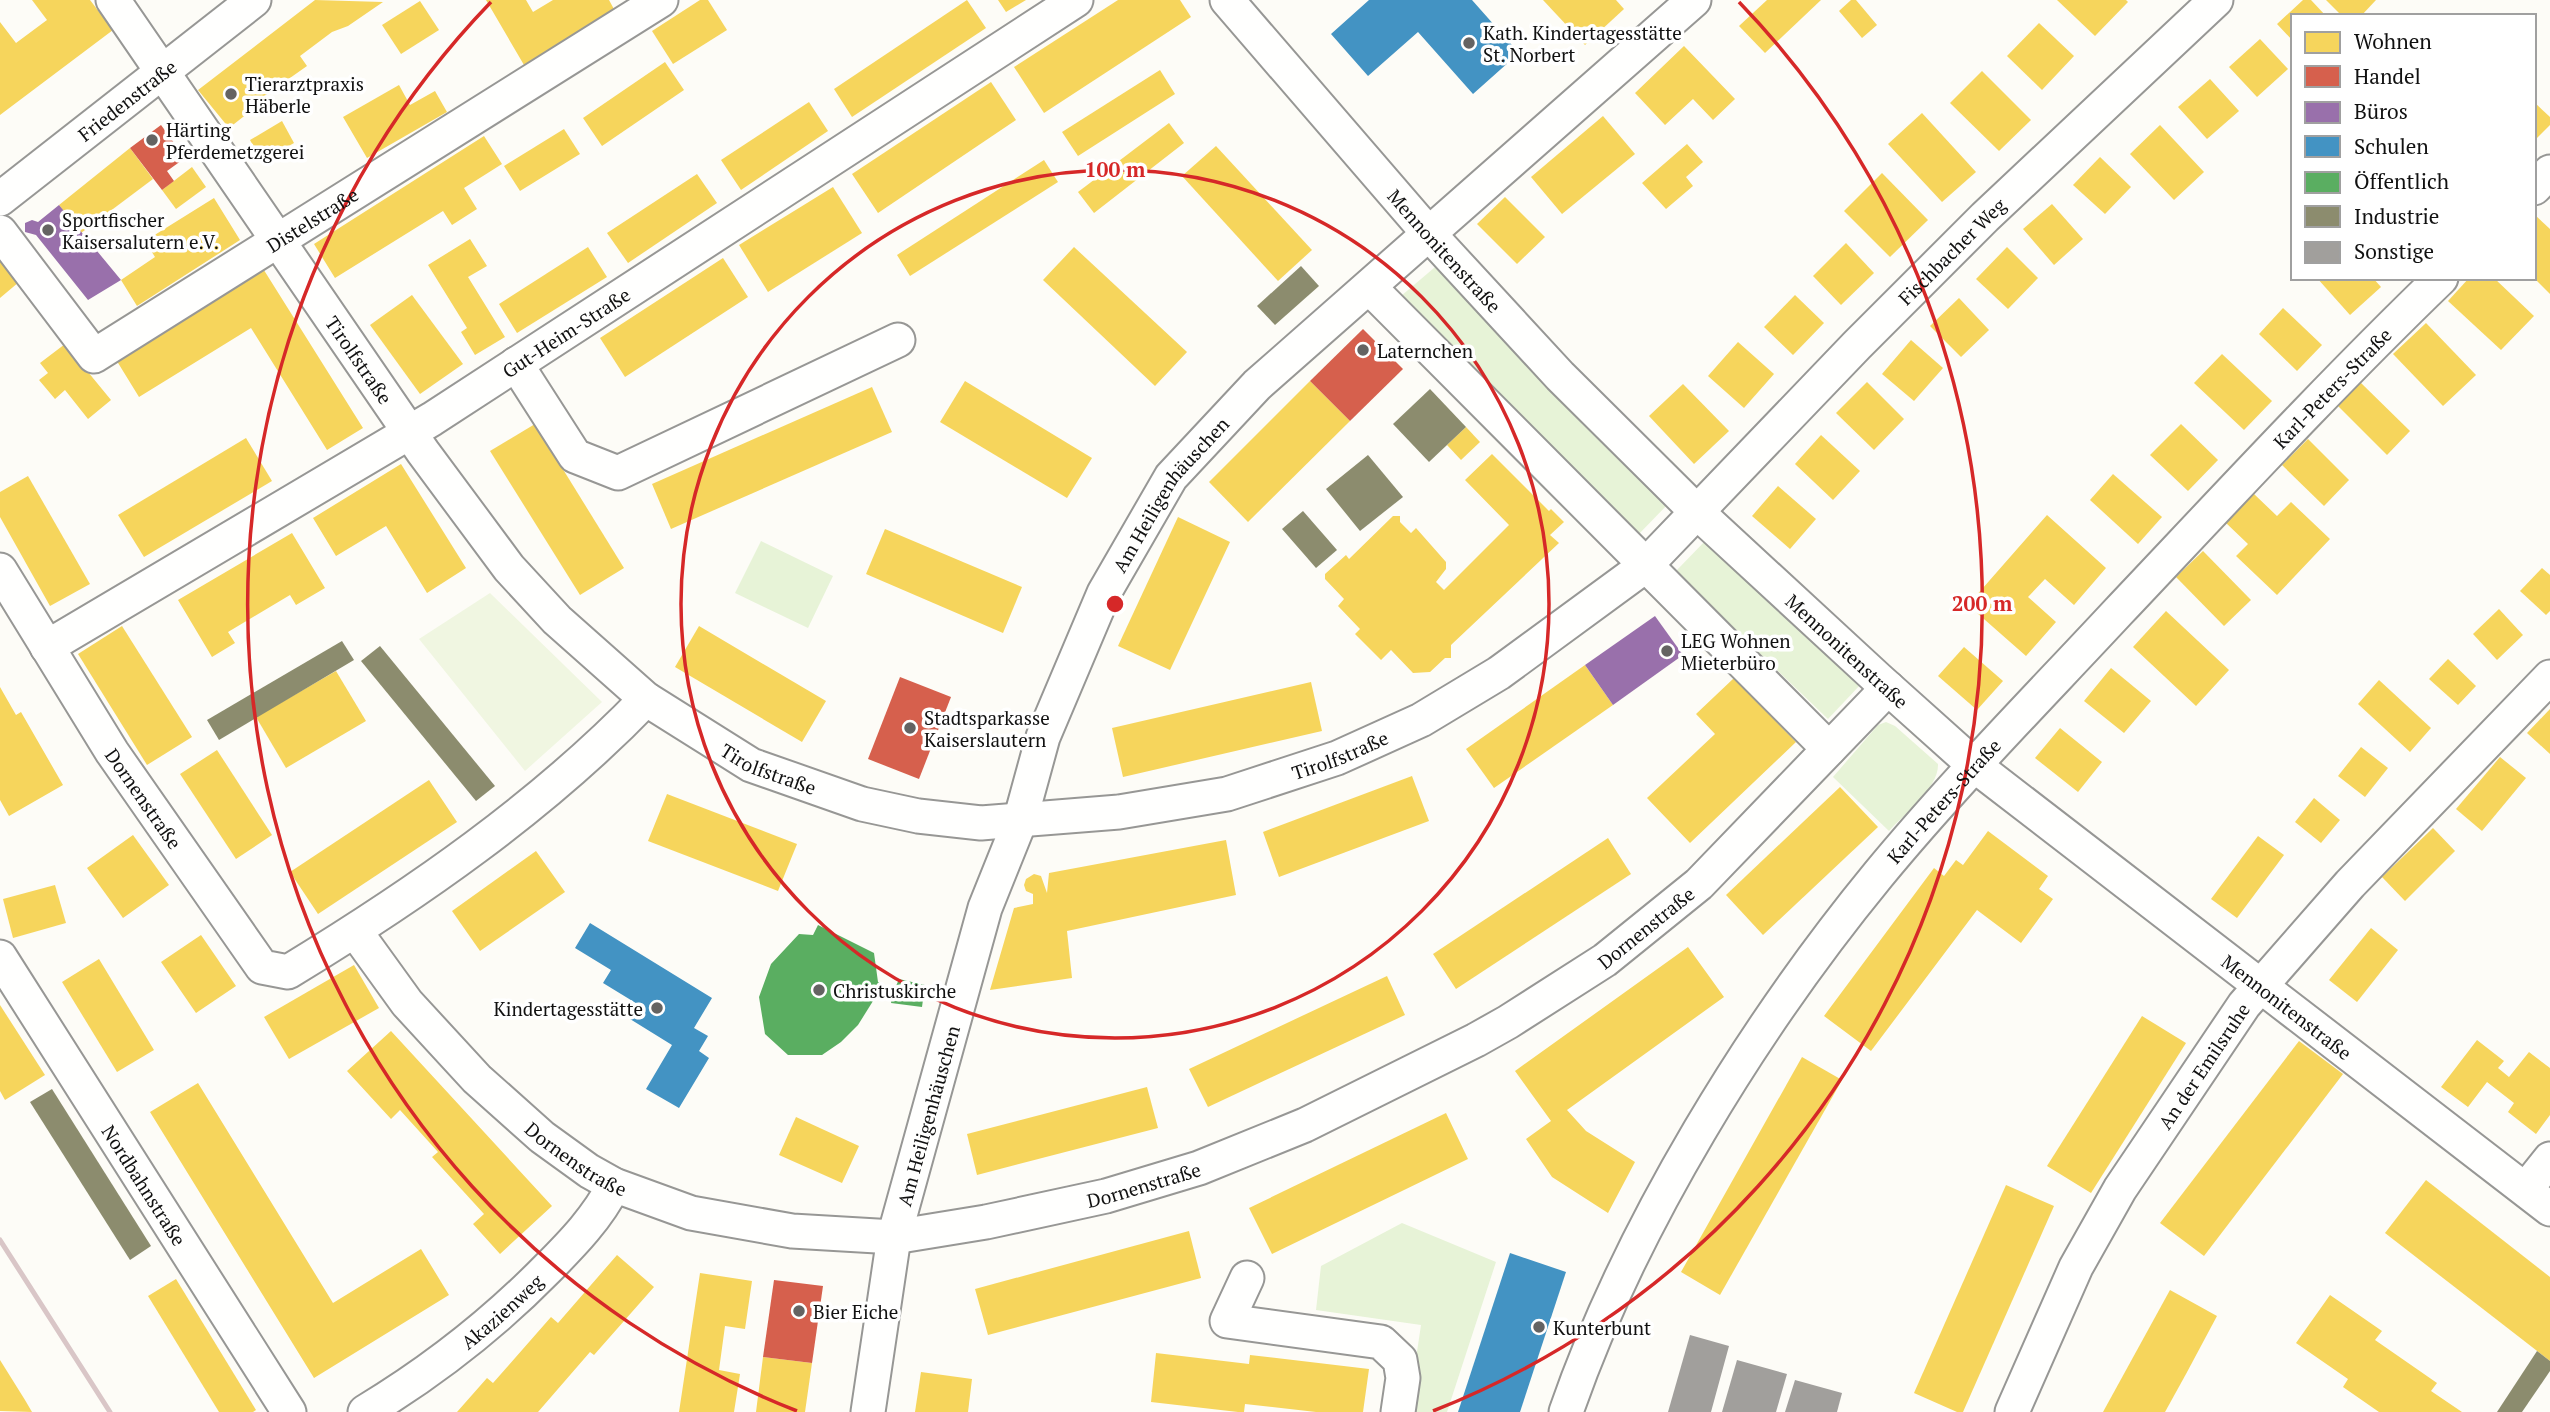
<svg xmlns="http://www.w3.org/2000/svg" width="2550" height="1412" viewBox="0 0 2550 1412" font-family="'PT Serif',serif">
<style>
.green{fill:#e7f3d7}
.pitch{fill:#f0f6e1}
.homes{fill:#f6d55c}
.shops{fill:#d6604d}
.offices{fill:#9970ab}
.schools{fill:#4393c3}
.public{fill:#5aae61}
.industry{fill:#8c8c6e}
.building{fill:#a19f9c}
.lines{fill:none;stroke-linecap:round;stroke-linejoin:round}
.street-casing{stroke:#979795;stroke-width:37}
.street{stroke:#fffffe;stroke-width:33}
.rail{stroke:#d9c6c7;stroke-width:5}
.ring{fill:none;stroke:#d62828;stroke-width:3.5}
.poi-dot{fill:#646362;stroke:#fff;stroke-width:2.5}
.labels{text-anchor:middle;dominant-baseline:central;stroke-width:7;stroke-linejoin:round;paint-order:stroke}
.poi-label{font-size:19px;fill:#111;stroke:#fff;text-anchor:start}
.street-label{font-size:19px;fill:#111;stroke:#fff}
.centre{fill:#d62828;stroke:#fff;stroke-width:3.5}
.ring-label{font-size:21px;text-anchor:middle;font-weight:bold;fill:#d62828;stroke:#fff;stroke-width:7;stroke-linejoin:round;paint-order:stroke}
</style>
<rect width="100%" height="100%" fill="#fdfcf7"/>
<!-- green -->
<g class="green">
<path d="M1441,262L1670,502L1636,537L1401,296Z"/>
<path d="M1708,538L1862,683L1828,719L1675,572Z"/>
<path d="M761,541L833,576L808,628L735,593Z"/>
<path d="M1886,722L1895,726L1938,764C1939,788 1904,814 1889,831L1833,777L1878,725Z"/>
<path d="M1402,1223L1496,1262L1447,1412H1408L1421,1325L1316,1310L1321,1266Z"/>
</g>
<!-- pitch -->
<path class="pitch" d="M490,593L602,702L525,771L419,639Z"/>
<!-- homes -->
<g class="homes">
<path d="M32,0H90L113,30L0,115V22L16,43L47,20Z"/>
<path d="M315,0L383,2L348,26L332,32L300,56L307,66L263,97L267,98L229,128L198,90Z"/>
<path d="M486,0H526L533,12L553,0H609L615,11L524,65Z"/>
<path d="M700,0H708L727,30L673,64L652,31Z"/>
<path d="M967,0L986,28L852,117L834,89Z"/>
<path d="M998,0H1026L1006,12Z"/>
<path d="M1118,0H1180L1191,17L1044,113L1014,67Z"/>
<path d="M1543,0H1616L1624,9L1585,45Z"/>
<path d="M1821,0L1765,53L1739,26L1767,0Z"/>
<path d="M1851,0H1856L1877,25L1862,38L1839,11Z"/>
<path d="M2057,0H2126L2128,2L2095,36Z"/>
<path d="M2303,0H2311L2326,16H2293V41L2277,24Z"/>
<path d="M2326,0H2376L2361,16H2342Z"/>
<path d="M420,1L439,30L401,54L382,25Z"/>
<path d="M2039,23L2074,56L2042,90L2007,56Z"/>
<path d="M2260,39L2288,69L2257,97L2229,67Z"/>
<path d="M1684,46L1735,99L1713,120L1693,99L1665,125L1635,93Z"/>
<path d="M665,62L684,90L602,146L583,118Z"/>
<path d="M1160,70L1175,94L1078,156L1062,132Z"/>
<path d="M1982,71L2031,120L1999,151L1950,103Z"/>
<path d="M2210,79L2239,111L2207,139L2178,107Z"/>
<path d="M991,82L1016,120L878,213L852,174Z"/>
<path d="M399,85L410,105L435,91L447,112L367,158L343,117Z"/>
<path d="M809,102L828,131L741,190L721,160Z"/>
<path d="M2534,102L2550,117V125L2534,141Z"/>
<path d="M1922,113L1976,172L1942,202L1888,144Z"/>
<path d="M1603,116L1635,154L1562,214L1531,177Z"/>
<path d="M282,121L294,143L262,161L250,140Z"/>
<path d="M1169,123L1184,143L1094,213L1078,192Z"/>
<path d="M2160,125L2204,172L2174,200L2130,154Z"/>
<path d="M564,129L580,154L520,191L504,166Z"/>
<path d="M484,136L502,164L464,188L477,209L452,225L443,211L335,278L314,244Z"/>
<path d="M1687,144L1703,162L1686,177L1693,186L1666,209L1642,183Z"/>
<path d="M1216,146L1312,250L1278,281L1182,176Z"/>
<path d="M130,148L153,179L81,233L59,205Z"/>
<path d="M2100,157L2131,187L2105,214L2073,185Z"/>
<path d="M1044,160L1058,182L910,276L897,255Z"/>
<path d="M192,167L206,187L176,209L162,190Z"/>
<path d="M1882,173L1928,220L1890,257L1844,211Z"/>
<path d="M697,174L717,203L628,263L607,233Z"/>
<path d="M833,187L862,233L768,292L739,245Z"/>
<path d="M1505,197L1545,237L1517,264L1477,224Z"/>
<path d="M214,198L240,240L137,306L121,280L155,257L145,241Z"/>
<path d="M2052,204L2083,239L2054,265L2023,229Z"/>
<path d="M2534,214L2550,229V294L2534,278Z"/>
<path d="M470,239L487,266L468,277L505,337L475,355L461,332L467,328L428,265Z"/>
<path d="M1846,243L1874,273L1841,305L1813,276Z"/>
<path d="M588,247L607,277L517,333L499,304Z"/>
<path d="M1074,247L1187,352L1155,386L1043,280Z"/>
<path d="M2007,247L2038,278L2008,309L1976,279Z"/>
<path d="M723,258L748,297L625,377L600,338Z"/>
<path d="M0,259L19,282L0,298Z"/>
<path d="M262,267L363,428L327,450L251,328L139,397L115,358Z"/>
<path d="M2317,278H2373L2381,287L2350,315Z"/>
<path d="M2469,278H2494L2534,316L2501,350L2448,301Z"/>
<path d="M412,295L463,364L420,394L370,325Z"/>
<path d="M1795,295L1824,323L1793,355L1764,327Z"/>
<path d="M1959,298L1989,330L1961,357L1930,326Z"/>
<path d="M2283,308L2322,345L2297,371L2259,334Z"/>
<path d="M2426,323L2476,375L2443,406L2393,354Z"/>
<path d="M1911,340L1943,368L1914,401L1882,374Z"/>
<path d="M1738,342L1774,374L1744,408L1708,376Z"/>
<path d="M65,344L111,400L88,419L65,390L55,399L39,380L48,373L40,363Z"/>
<path d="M2222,354L2272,401L2244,430L2194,383Z"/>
<path d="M965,381L1092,458L1067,498L940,422Z"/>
<path d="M1310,381L1350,421L1248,522L1209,482Z"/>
<path d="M1867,382L1904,419L1874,450L1836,413Z"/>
<path d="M2360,382L2410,431L2387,455L2337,405Z"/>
<path d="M1683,384L1729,431L1694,464L1649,416Z"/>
<path d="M872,387L892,432L671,529L652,484Z"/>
<path d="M535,424L624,568L580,595L490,451Z"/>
<path d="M2181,424L2218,460L2188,491L2150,455Z"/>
<path d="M1466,427L1480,442L1461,460L1447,445Z"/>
<path d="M1821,435L1860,471L1833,500L1795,464Z"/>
<path d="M246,438L272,481L144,557L118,515Z"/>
<path d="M2308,439L2349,480L2324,506L2282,465Z"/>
<path d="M1492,454L1549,511L1551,509L1564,522L1550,535L1559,543L1451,645V658H1445L1430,672L1413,673L1391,650L1381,660L1355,634L1360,629L1338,606L1344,599L1325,579V574L1346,555L1349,559L1393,516H1400V522L1411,533L1416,528L1446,562V569L1436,582L1444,590L1509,525L1465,480Z"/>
<path d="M401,464L466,568L427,593L386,526L336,556L313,518Z"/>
<path d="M2113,474L2162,517L2138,544L2090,500Z"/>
<path d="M28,476L90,584L50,606L0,517V492Z"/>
<path d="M1778,486L1816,519L1790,549L1752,516Z"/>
<path d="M2254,494L2277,516L2291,502L2330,539L2277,595L2236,556L2248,544L2226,523Z"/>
<path d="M2047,515L2106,568L2074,605L2045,579L2028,597L2056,622L2026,656L1968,605Z"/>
<path d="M1178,517L1230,542L1170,670L1118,646Z"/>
<path d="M885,529L1022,587L1003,633L866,574Z"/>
<path d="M292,533L325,588L296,605L290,595L228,632L235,643L212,657L178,600Z"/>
<path d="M2203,551L2251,600L2224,626L2176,577Z"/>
<path d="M2542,568L2550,575V611L2546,615L2520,591Z"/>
<path d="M2499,609L2523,635L2497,660L2473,634Z"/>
<path d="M2166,611L2229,670L2196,706L2133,647Z"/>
<path d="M122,626L192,737L147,765L78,654Z"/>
<path d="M699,626L826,701L802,742L675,667Z"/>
<path d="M1964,647L2003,681L1977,710L1938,676Z"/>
<path d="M2448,659L2476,686L2458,705L2429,679Z"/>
<path d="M1585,665L1613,705L1494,788L1466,749Z"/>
<path d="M2111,668L2151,701L2124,733L2084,701Z"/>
<path d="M336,671L366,721L286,768L256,717Z"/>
<path d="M1734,678L1796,742L1690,843L1647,798L1715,734L1696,714Z"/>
<path d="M2379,680L2431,728L2410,752L2358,704Z"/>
<path d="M1311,682L1322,731L1123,777L1112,728Z"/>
<path d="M0,687L16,715L21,712L63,785L9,816L0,800Z"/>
<path d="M2550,709V754L2527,733Z"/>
<path d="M2060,728L2102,762L2078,792L2035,758Z"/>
<path d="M2361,747L2388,768L2365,797L2338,776Z"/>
<path d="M217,750L272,835L236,859L180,774Z"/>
<path d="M2500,757L2526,778L2482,831L2456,809Z"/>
<path d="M1412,776L1429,821L1279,877L1263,832Z"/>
<path d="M429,780L457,822L318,914L290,872Z"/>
<path d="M1840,787L1878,827L1763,935L1726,895Z"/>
<path d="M667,794L797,844L778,891L648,841Z"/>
<path d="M2314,798L2340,820L2321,843L2295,822Z"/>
<path d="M2433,828L2455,851L2405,901L2382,877Z"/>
<path d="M1988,831L2048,876L2039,889L2053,899L2021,943L1977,910L1871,1051L1824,1016L1934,868L1944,876L1956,860L1963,865Z"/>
<path d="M133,835L169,885L123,918L87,868Z"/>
<path d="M2258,836L2284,855L2237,918L2211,899Z"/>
<path d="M1608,838L1631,874L1456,989L1433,954Z"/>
<path d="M1226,840L1236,895L1067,931L1072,978L990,990L1014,908L1033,904V894L1026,891L1024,885L1026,879L1034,874L1041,876L1047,893L1049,873Z"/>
<path d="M536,851L565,892L480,951L452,911Z"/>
<path d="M55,885L66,923L13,938L3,899Z"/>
<path d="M2371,928L2398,950L2357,1002L2329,980Z"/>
<path d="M201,935L236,986L196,1013L161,962Z"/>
<path d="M1688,947L1724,997L1567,1110L1586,1131L1635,1162L1608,1213L1552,1177L1526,1139L1551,1121L1515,1071Z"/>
<path d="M99,959L154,1050L117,1072L62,982Z"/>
<path d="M354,965L379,1008L289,1059L264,1017Z"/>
<path d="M1387,976L1405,1015L1208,1107L1189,1069Z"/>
<path d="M0,1005L45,1075L5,1100L0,1091Z"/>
<path d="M2142,1016L2186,1043L2091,1193L2047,1166Z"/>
<path d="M391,1031L552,1206L500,1254L473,1224L484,1214L432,1157L438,1152L400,1110L391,1119L347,1071Z"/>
<path d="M2477,1040L2504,1061L2498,1068L2509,1077L2529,1052L2550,1068V1115L2536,1134L2508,1112L2514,1103L2487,1082L2468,1107L2441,1087Z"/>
<path d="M2299,1041L2343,1074L2204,1256L2160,1223Z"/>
<path d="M1802,1057L1842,1080L1720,1295L1681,1272Z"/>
<path d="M198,1083L333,1303L421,1249L449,1295L314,1378L150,1112Z"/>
<path d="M1147,1087L1158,1128L977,1175L967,1134Z"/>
<path d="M1446,1113L1468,1159L1272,1254L1249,1208Z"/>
<path d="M796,1117L859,1146L842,1183L779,1155Z"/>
<path d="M2426,1180L2550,1277V1361L2385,1233Z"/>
<path d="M2006,1185L2054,1206L1963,1412H1957L1914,1393Z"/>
<path d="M1189,1231L1201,1278L988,1335L975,1289Z"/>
<path d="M617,1255L654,1287L594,1355L590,1352L538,1412H457L487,1378L493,1383L551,1317L558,1323Z"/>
<path d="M700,1273L752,1281L745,1329L725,1326L719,1370L740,1374L734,1412H679Z"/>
<path d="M176,1279L256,1410L253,1412H219L148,1296Z"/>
<path d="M2170,1290L2217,1316L2186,1374L2165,1412H2103Z"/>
<path d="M2330,1295L2382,1331L2375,1340L2437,1383L2431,1391L2462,1412H2379L2343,1387L2348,1379L2296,1343Z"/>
<path d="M1156,1353L1249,1364L1250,1355L1369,1369L1363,1412H1316L1245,1404L1244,1412H1238L1151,1402Z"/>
<path d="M763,1357L812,1363L805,1412H756Z"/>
<path d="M0,1360L25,1400L32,1412L0,1411Z"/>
<path d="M921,1372L972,1379L968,1412H915Z"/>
</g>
<!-- shops -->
<g class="shops">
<path d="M161,125L185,158L167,171L174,181L162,190L130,148Z"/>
<path d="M1363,329L1403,369L1350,421L1310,381Z"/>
<path d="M900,677L951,697L919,779L868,759Z"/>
<path d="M774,1280L823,1286L812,1363L763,1357Z"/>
</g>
<!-- offices -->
<g class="offices">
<path d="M59,205L121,280L88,300L36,235L25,232V223L32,220L38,222Z"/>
<path d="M1655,616L1683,655L1613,705L1585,665Z"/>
</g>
<!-- schools -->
<g class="schools">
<path d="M1369,0H1472L1519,53L1473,94L1418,32L1368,76L1331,34Z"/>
<path d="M590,923L712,998L694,1028L708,1036L699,1051L709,1058L679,1108L646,1089L672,1045L630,1019L639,1005L603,983L611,970L575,948Z"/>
<path d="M1510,1253L1566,1272L1520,1412H1458Z"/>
</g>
<!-- public -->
<path class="public" d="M818,925L874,953L878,982L894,991L899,979L925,985L922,1007L891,1003L893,994L877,986L873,1001L858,1025L841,1042L822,1055H788L765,1034L759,997L771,964L799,934L813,935Z"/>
<!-- industry -->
<g class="industry">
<path d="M1301,266L1319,286L1275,325L1257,306Z"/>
<path d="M1430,389L1466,427L1429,462L1393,424Z"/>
<path d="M1368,455L1403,497L1360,531L1326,489Z"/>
<path d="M1303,511L1337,550L1316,568L1282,529Z"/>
<path d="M342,641L354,660L219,740L207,720Z"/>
<path d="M380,646L495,786L476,801L361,661Z"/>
<path d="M52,1089L151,1246L130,1260L30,1102Z"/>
<path d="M2537,1351L2550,1361V1371L2522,1412H2497Z"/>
</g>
<!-- building -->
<g class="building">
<path d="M1690,1335L1729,1346L1711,1412H1668Z"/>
<path d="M1737,1360L1787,1374L1776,1412H1722Z"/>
<path d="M1795,1380L1842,1393L1837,1412H1785Z"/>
</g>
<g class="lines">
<defs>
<g id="street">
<path id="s1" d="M113,0L423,452L509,568L557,620L646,699L751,765L862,804L918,816L981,823L1119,812L1227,794L1337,758L1421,720L1499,673L1645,566L1857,345L1985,217L2216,0"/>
<path id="s2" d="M1227,0L1429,234L1560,376L1697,512L1878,679L1974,765L2550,1209"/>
<path d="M2534,188L2550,172"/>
<path id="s3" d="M0,199L254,0"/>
<path id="s4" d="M0,232L94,356L661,0"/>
<path d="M1369,287L1829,749"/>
<path d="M516,364L575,456L618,473L898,340"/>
<path id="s5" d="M0,570L112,752L262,967L288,972C416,894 542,807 646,699"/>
<path id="s6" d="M47,647L432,419L1076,0"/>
<path id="s7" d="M355,931L407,1003L477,1079L542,1137L589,1171L614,1185L691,1213L792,1231L894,1237L986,1222L1106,1196L1199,1168L1305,1125L1476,1040L1508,1022L1605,960L1699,884L1888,688"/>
<path id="s8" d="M0,957L289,1412"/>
<path d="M2526,1189L2550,1159"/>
<path d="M1247,1278L1227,1321L1381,1342L1400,1360L1403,1378L1398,1412"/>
<path id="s9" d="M365,1412C433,1371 492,1325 547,1269C573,1243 598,1217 614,1185"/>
<path id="s10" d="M868,1412L894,1237L985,908L1020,821L1043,737L1104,593L1171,477L1257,385L1694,0"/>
<path id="s11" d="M1566,1412C1630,1227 1754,1026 1878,875C1954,783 2037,699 2118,612C2224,500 2329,386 2441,278"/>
<path id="s12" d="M2012,1412L2076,1267L2120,1189L2244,1005L2350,884L2550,677"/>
</g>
</defs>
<!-- street casing -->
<use href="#street" class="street-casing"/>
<!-- street -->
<use href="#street" class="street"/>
<!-- rail -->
<path class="rail" d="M0,1240L110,1412"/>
</g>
<!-- distance rings -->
<g class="ring">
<circle cx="1115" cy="604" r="434"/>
<path d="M797 1411A867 867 0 0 1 491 2M1739 2A867 867 0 0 1 1433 1411"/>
</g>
<!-- markers -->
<g class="poi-dot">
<circle cx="1469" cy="43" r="7"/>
<circle cx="231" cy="94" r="7"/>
<circle cx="152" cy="140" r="7"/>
<circle cx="48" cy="230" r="7"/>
<circle cx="1363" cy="350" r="7"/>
<circle cx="1667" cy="651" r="7"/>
<circle cx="910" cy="728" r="7"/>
<circle cx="819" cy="990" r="7"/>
<circle cx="657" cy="1008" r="7"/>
<circle cx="799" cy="1311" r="7"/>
<circle cx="1539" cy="1327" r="7"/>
</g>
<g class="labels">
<!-- poi labels -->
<g class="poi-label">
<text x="1483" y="32">Kath. Kindertagesstätte<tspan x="1483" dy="22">St. Norbert</tspan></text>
<text x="245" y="83">Tierarztpraxis<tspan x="245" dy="22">Häberle</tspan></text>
<text x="166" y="129">Härting<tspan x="166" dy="22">Pferdemetzgerei</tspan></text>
<text x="62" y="219">Sportfischer<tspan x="62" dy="22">Kaisersalutern e.V.</tspan></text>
<text x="1377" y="350">Laternchen</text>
<text x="1681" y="640">LEG Wohnen<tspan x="1681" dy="22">Mieterbüro</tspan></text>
<text x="924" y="717">Stadtsparkasse<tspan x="924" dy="22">Kaiserslautern</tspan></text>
<text x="833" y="990">Christuskirche</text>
<text x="643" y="1008" text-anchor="end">Kindertagesstätte</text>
<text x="813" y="1311">Bier Eiche</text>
<text x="1553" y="1327">Kunterbunt</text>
</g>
<!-- street labels -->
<g class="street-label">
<text stroke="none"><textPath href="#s3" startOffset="161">Friedenstraße</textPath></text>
<text stroke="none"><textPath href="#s4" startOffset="413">Distelstraße</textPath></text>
<text stroke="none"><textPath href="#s2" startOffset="332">Mennonitenstraße</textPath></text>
<text stroke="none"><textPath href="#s1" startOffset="2412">Fischbacher Weg</textPath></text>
<text stroke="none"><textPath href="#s6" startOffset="607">Gut-Heim-Straße</textPath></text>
<text stroke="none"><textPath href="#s1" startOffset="436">Tirolfstraße</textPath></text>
<text stroke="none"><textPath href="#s11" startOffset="1290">Karl-Peters-Straße</textPath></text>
<text stroke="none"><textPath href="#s10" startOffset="975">Am Heiligenhäuschen</textPath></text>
<text stroke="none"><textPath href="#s2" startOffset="900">Mennonitenstraße</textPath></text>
<text stroke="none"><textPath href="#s1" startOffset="1612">Tirolfstraße</textPath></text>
<text stroke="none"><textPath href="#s1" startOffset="1024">Tirolfstraße</textPath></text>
<text stroke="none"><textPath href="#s5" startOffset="270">Dornenstraße</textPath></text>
<text stroke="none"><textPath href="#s11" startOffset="723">Karl-Peters-Straße</textPath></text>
<text stroke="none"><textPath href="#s7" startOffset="1475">Dornenstraße</textPath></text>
<text stroke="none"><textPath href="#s2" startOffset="1466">Mennonitenstraße</textPath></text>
<text stroke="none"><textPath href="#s12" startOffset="397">An der Emilsruhe</textPath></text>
<text stroke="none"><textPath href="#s10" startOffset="303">Am Heiligenhäuschen</textPath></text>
<text stroke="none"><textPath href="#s7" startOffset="320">Dornenstraße</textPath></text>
<text stroke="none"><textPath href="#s7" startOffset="908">Dornenstraße</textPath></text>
<text stroke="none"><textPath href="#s8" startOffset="270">Nordbahnstraße</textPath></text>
<text stroke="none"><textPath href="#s9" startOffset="170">Akazienweg</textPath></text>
</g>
</g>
<circle cx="1115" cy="604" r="10" class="centre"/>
<g class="ring-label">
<text x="1115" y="177">100 m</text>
<text x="1982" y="611">200 m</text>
</g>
<!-- legend -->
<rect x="2291" y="14" width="245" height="266" fill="#ffffff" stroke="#a0a0a0" stroke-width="2"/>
<rect x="2305" y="32" width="35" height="21" fill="#f6d55c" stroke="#a0a0a0" stroke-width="2"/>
<text x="2354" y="49" font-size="21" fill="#111111">Wohnen</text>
<rect x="2305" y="66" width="35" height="21" fill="#d6604d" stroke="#a0a0a0" stroke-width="2"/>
<text x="2354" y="84" font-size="21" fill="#111111">Handel</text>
<rect x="2305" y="102" width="35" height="21" fill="#9970ab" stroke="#a0a0a0" stroke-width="2"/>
<text x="2354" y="119" font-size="21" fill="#111111">Büros</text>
<rect x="2305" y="136" width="35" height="21" fill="#4393c3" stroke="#a0a0a0" stroke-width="2"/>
<text x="2354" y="154" font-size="21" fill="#111111">Schulen</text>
<rect x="2305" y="172" width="35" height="21" fill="#5aae61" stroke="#a0a0a0" stroke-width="2"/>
<text x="2354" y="189" font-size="21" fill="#111111">Öffentlich</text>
<rect x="2305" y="206" width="35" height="21" fill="#8c8c6e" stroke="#a0a0a0" stroke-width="2"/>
<text x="2354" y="224" font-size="21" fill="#111111">Industrie</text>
<rect x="2305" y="242" width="35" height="21" fill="#a19f9c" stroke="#a0a0a0" stroke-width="2"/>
<text x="2354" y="259" font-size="21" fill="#111111">Sonstige</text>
</svg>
